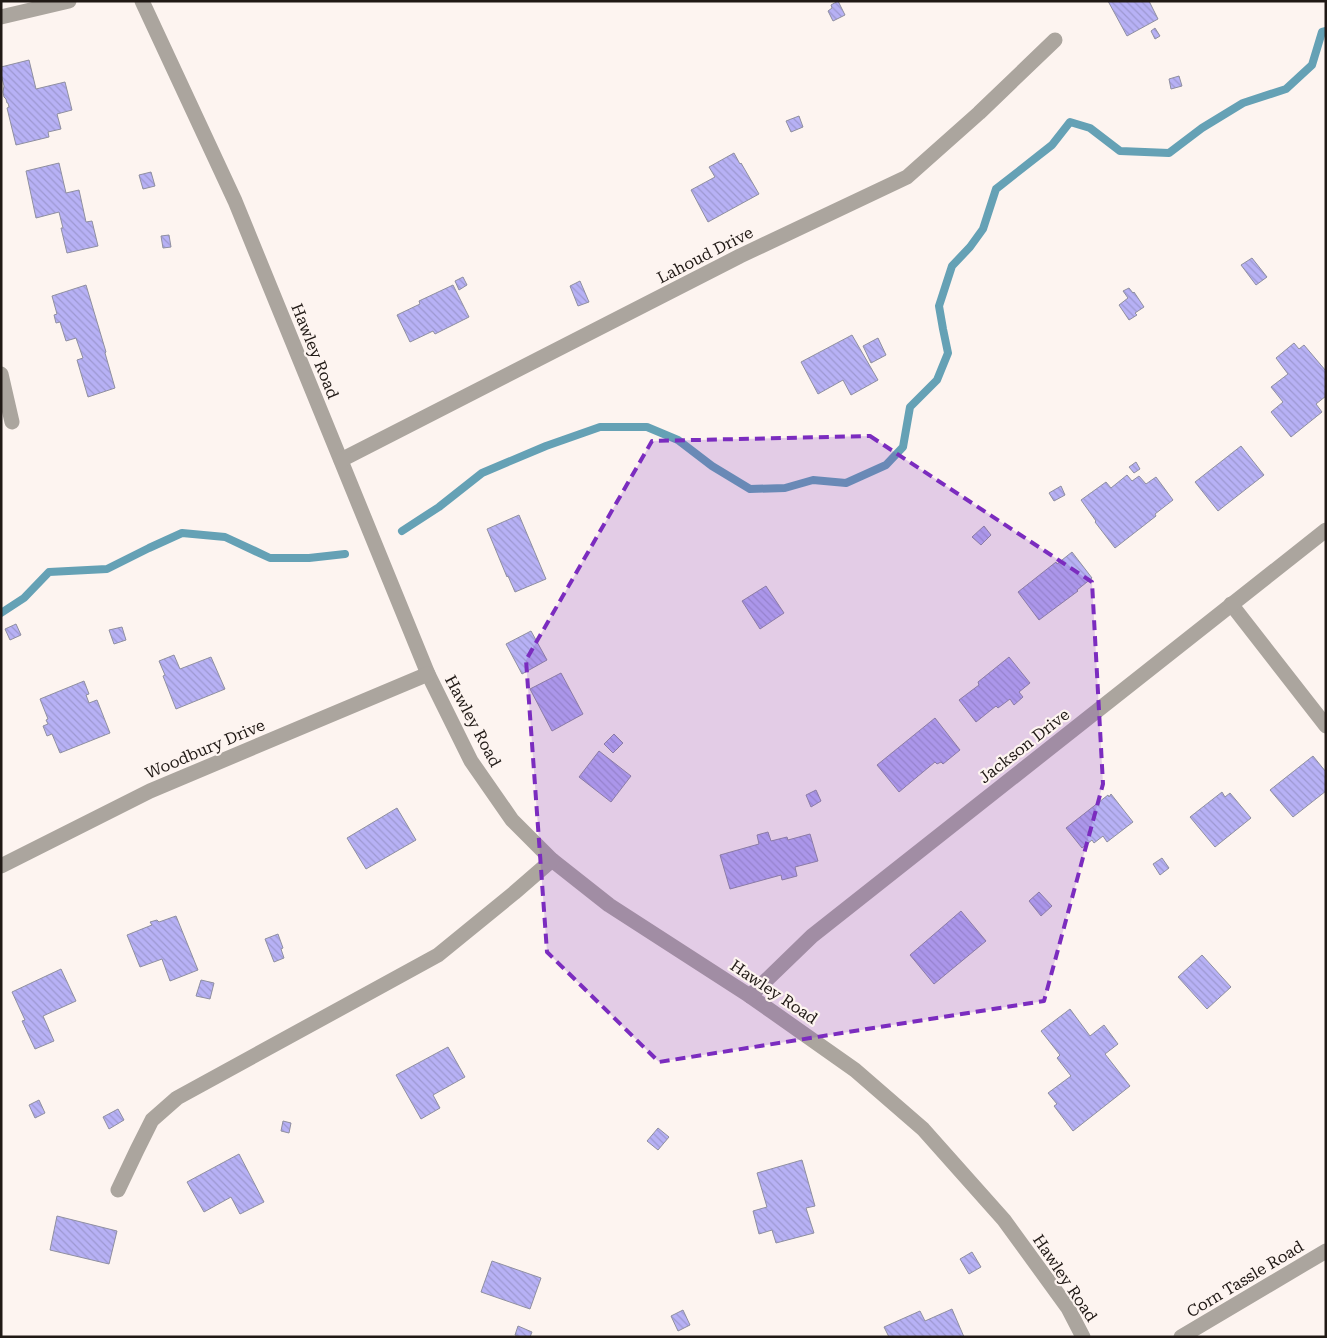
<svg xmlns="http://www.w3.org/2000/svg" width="1327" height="1338" viewBox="0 0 1327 1338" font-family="'Roboto Serif',serif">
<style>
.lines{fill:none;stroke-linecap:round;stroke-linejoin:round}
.stream{stroke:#65a1b5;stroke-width:8}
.building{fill:url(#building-back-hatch);stroke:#8f8fa0}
.minor{stroke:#aba59e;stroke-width:15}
.marked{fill:#7b2cbf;fill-opacity:0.2;stroke:#7b2cbf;stroke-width:4;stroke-dasharray:10 6;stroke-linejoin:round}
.labels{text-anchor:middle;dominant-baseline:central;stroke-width:4.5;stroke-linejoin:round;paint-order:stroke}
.street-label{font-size:16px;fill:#201915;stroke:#fdf4f0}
</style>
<defs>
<pattern id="building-back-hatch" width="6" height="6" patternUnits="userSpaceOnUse" patternTransform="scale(1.25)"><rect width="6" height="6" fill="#b7b1f5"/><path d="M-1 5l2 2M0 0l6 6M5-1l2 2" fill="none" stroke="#9d98d1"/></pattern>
</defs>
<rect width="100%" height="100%" fill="#fdf4f0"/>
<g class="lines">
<!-- stream -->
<g class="stream">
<path d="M402,531L439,507L482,473L546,446L600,427H647L678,440L712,466L750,489L785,488L813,480L846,483L886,465L903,447L910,407L937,380L948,353L943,329L939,306L952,266L970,247L983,229L996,189L1052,145L1070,122L1090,128L1120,151L1169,153L1202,128L1243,103L1286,89L1312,65L1322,32L1326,31"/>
<path d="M1,613L24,598L49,572L107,569L149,548L182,533L225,537L270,558H309L345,554"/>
</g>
</g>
<!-- building -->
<g class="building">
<path d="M838,1L845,15L833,21L828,11L832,8L831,5Z"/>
<path d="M1108,1H1149L1158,19L1127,36Z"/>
<path d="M1155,28L1160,36L1155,39L1151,31Z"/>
<path d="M29,60L36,89L65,82L72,110L57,114L61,129L48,132L49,137L16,145L7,108L9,107L8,103H7L6,99L4,97L3,92L4,86L1,74V67Z"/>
<path d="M1179,76L1182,86L1171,89L1169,79Z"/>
<path d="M799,116L803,127L791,132L786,121Z"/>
<path d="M734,153L740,164L741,163L759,194L708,222L691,190L715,177L709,167Z"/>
<path d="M59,163L66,193L79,190L86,222L92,221L98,246L67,253L61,228H63L59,212L36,218L26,171Z"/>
<path d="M151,172L155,186L143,189L139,175Z"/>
<path d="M169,235L171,247L163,248L161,236Z"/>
<path d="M1252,258L1267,277L1256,285L1241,265Z"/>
<path d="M463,277L467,285L459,290L455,281Z"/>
<path d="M580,281L589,302L578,306L570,286Z"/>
<path d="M86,285L106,352L105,353L115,388L88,397L77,360L83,358L76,338L66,341L60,322L56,323L54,315L57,314L52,296Z"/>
<path d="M453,285L469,317L435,334L433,331L410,342L397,315L420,304L419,301Z"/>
<path d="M1129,288L1133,293L1134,292L1144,307L1135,313L1137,315L1129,320L1119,305L1128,298L1123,291Z"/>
<path d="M852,335L878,380L851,395L843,380L818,394L801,362Z"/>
<path d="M878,338L886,355L871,363L863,346Z"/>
<path d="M1294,343L1299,349L1304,345L1326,371V396L1316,404L1322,412L1291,437L1271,412L1283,402L1271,387L1288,374L1276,358Z"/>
<path d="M1241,446L1264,475L1218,511L1195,482Z"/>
<path d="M1136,462L1140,469L1134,473L1129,467Z"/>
<path d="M1127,475L1132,481L1139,476L1146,484L1156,477L1173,500L1155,514L1156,516L1115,548L1095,522L1096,521L1081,500L1106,482L1111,488Z"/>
<path d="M1061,486L1065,495L1054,501L1049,493Z"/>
<path d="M519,515L546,579L515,592L508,576L507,577L487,529Z"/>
<path d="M984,526L991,535L981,545L972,537Z"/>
<path d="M1072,552L1092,578L1077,590L1078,591L1039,620L1018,592L1056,562L1057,564Z"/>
<path d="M766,586L784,613L760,629L742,601Z"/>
<path d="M16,624L21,635L10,640L5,629Z"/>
<path d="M122,627L126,640L114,644L109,630Z"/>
<path d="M531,631L547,660L522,674L506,644Z"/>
<path d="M174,655L180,669L211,657L225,689L176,709L163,676L165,675L159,661Z"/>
<path d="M1009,657L1030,683L1019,692L1023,697L1014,705L1010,699L998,708L996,706L976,722L959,700L979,685L978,682Z"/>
<path d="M561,673L583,714L552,731L530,689Z"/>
<path d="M84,681L89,694L86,695L89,703L97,700L110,733L60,753L52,734L47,736L43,726L48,724L46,720L48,719L40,699Z"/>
<path d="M935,718L960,750L943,764L941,762L937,764L935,762L899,792L877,765Z"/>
<path d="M614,734L623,743L613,753L604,744Z"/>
<path d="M599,751L631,776L611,802L579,777Z"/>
<path d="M1313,756L1326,772V791L1293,817L1270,790Z"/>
<path d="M816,790L821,801L811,807L806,795Z"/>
<path d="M1222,792L1225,797L1230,793L1251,818L1215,847L1190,817Z"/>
<path d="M1111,794L1133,822L1107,842L1103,836L1094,843L1092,840L1082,848L1066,828L1108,795L1109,797Z"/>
<path d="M397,808L416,840L366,869L347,838Z"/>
<path d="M768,832L771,841L787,837L788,840L810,834L818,861L795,867L797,876L782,880L781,875L730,889L720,855L759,844L757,835Z"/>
<path d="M1162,858L1169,868L1160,875L1153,864Z"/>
<path d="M1039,892L1052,906L1041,916L1029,901Z"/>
<path d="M961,911L986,941L934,984L910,955Z"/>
<path d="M176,916L198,970L170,981L162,959L140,967L127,935L152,925L150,922L157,920L159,922Z"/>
<path d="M278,934L283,948L281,949L284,958L274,962L265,939Z"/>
<path d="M1202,955L1231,987L1207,1009L1178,977Z"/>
<path d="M61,969L76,1001L43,1016L54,1041L35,1049L22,1021L25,1020L12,992Z"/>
<path d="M201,980L214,983L210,999L196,996Z"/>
<path d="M1070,1009L1090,1036L1104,1025L1118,1044L1105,1054L1130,1086L1073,1131L1054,1106L1057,1104L1048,1093L1071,1076L1057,1058L1060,1055L1041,1031Z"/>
<path d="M448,1047L465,1077L433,1095L440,1108L421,1119L396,1075Z"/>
<path d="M39,1100L45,1113L35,1118L29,1105Z"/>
<path d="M118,1109L124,1120L109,1129L103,1117Z"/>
<path d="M283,1121L291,1123L289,1133L281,1131Z"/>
<path d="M658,1128L669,1137L658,1150L647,1141Z"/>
<path d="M239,1154L264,1202L240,1214L231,1197L204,1212L187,1182Z"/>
<path d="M802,1160L815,1206L806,1208L814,1233L776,1243L772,1230L759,1234L753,1211L767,1207L757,1173Z"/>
<path d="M57,1216L117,1231L109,1264L50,1250Z"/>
<path d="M972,1252L981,1267L969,1274L960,1259Z"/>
<path d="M492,1261L541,1278L530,1309L481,1292Z"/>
<path d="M952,1309L964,1337H889L884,1327L920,1311L925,1321Z"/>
<path d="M683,1310L690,1325L678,1331L671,1316Z"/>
<path d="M518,1326L532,1332L530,1337H516V1335H515Z"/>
</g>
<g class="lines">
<!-- minor -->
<g class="minor">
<path d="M142,1L235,201L428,674L471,761L512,820L552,860L609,905L750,996L855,1070L923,1129L1004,1220L1068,1308L1083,1337"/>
<path d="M1,17L69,1"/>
<path d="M1,374L12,422"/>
<path d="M341,460L740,256L907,177L979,113L1055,40"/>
<path d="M1231,604L1326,726"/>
<path d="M1,866L150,791L428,674"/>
<path d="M750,996L812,936L1326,530"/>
<path d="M118,1190L137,1150L152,1120L177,1098L438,955L514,893L552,860"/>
<path d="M1181,1337L1326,1251"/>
</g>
</g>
<!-- marked area -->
<path class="marked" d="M870,436L1092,582L1103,784L1044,1001L659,1062L547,952L526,660L652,441Z"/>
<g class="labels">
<!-- street labels -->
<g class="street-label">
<text transform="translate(705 255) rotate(-27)">Lahoud Drive</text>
<text transform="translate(315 351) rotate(68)">Hawley Road</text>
<text transform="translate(473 721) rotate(62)">Hawley Road</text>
<text transform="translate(1024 746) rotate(-38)">Jackson Drive</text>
<text transform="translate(205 749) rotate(-23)">Woodbury Drive</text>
<text transform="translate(774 992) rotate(34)">Hawley Road</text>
<text transform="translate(1065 1278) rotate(56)">Hawley Road</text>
<text transform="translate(1245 1279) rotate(-31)">Corn Tassle Road</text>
</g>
</g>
<!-- border -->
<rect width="1327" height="1338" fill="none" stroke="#201915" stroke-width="5"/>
</svg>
